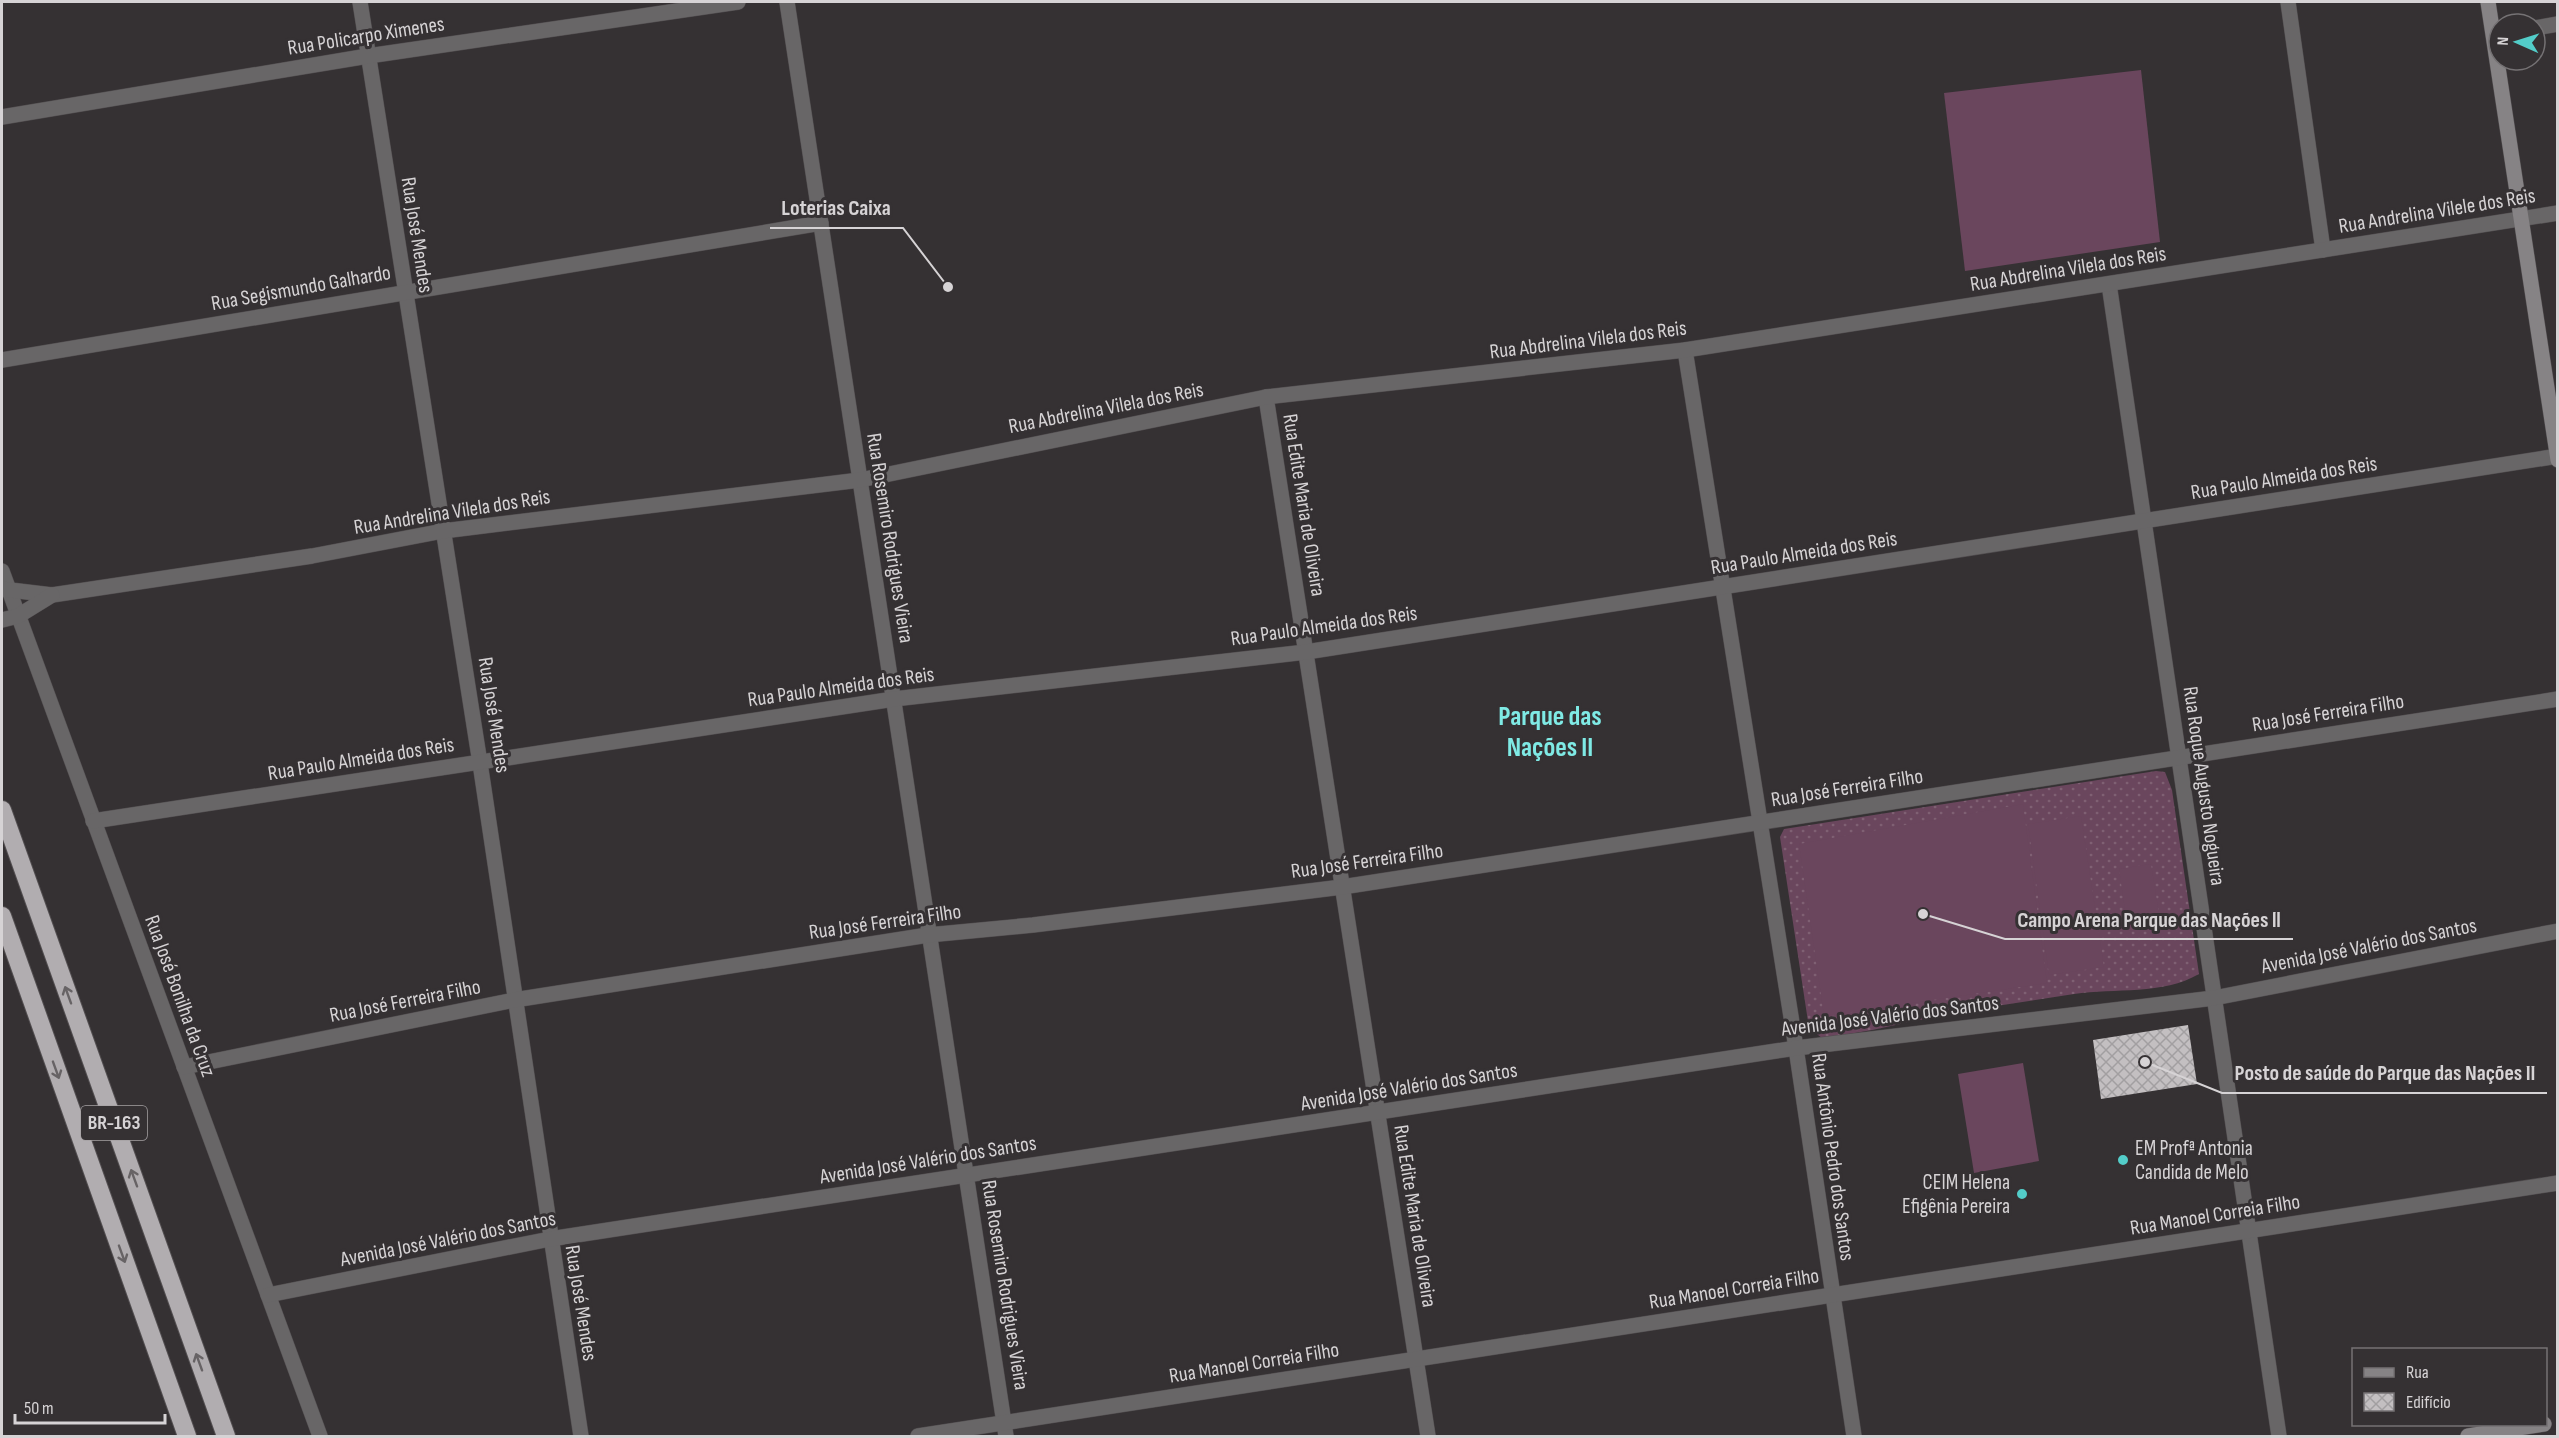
<svg xmlns="http://www.w3.org/2000/svg" width="2559" height="1438" viewBox="0 0 2559 1438" font-family="'Sofia Sans Condensed',sans-serif">
<style>
.grass{fill:url(#grass-dots)}
.garden{fill:#6a465d}
.building{fill:url(#building-cross-hatch)}
.lines{fill:none;stroke-linecap:round;stroke-linejoin:round}
.street-casing{stroke:#524e50;stroke-width:16}
.secondary-casing{stroke:#524e50;stroke-width:16}
.highway-casing{stroke:#524e50;stroke-width:20}
.street{stroke:#686667;stroke-width:15}
.secondary{stroke:#868385;stroke-width:15}
.highway{stroke:#b1adb0;stroke-width:18}
.oneway{stroke:#676365}
.poi-dot{fill:#53cdc9;stroke:#353133;stroke-width:2}
.labels{text-anchor:middle;dominant-baseline:central;stroke-width:6;stroke-linejoin:round;paint-order:stroke}
.shield{fill:#353133;stroke:#a6a2a4;stroke-width:1.5}
.shield-label{font-size:20px;font-weight:bold;fill:#d6d3d5}
.street-label{font-size:21px;fill:#d6d3d5;stroke:#353133}
.poi-label{font-size:21px;fill:#d6d3d5;stroke:#353133;text-anchor:start}
.district-label{font-size:27px;font-weight:bold;fill:#7feae5;stroke:#353133}
.leader{fill:none;stroke:#d6d3d5;stroke-width:2}
.callout-dot{fill:#d6d3d5;stroke:#353133;stroke-width:2}
.callout-label{font-size:22px;text-anchor:middle;font-weight:bold;fill:#d6d3d5;stroke:#353133;stroke-width:6;stroke-linejoin:round;paint-order:stroke}
</style>
<defs>
<pattern id="grass-dots" width="8" height="8" patternUnits="userSpaceOnUse" patternTransform="scale(1.5)"><rect width="8" height="8" fill="#6a465d"/><path d="M2 2h.1M6 6h.1" fill="none" stroke="#7f6073" stroke-width="1.8" stroke-linecap="round"/></pattern>
<pattern id="building-cross-hatch" width="8" height="8" patternUnits="userSpaceOnUse" patternTransform="scale(1.5)"><rect width="8" height="8" fill="#c3bfc1"/><path d="M0 0l8 8M0 8l8-8" fill="none" stroke="#a29fa1"/></pattern>
</defs>
<rect width="100%" height="100%" fill="#353133"/>
<!-- grass -->
<path class="grass" d="M2156,771L2165,772L2172,790L2199,974C2163,995 2115,988 2074,994C2025,1002 1974,1008 1925,1019C1890,1026 1857,1034 1822,1038L1809,1028L1780,837L1784,829Z"/>
<!-- garden -->
<g class="garden">
<path d="M2141,70L2160,242L1965,271L1944,93Z"/>
<path d="M2023,804L2047,983L1824,1016L1799,844Z"/>
<path d="M2081,816L2104,967L2049,975L2028,824Z"/>
<path d="M2151,864L2161,926L2128,931L2119,869Z"/>
<path d="M2023,1063L2039,1161L1974,1173L1958,1074Z"/>
</g>
<!-- building -->
<path class="building" d="M2188,1025L2197,1084L2101,1099L2093,1040Z"/>
<g class="lines">
<defs>
<g id="street">
<path d="M360,2L480,763L581,1436"/>
<path d="M787,2L1006,1436"/>
<path d="M2288,2L2323,250"/>
<path d="M2535,28L2558,24"/>
<path d="M2,117L368,56L738,2"/>
<path d="M2109,284L2279,1436"/>
<path d="M1685,350L1796,1048L1854,1436"/>
<path d="M2,360L821,223"/>
<path d="M1266,397L1428,1436"/>
<path d="M2,571L320,1436"/>
<path d="M2,589L52,595L312,556L443,531L860,480L1266,397L1685,350L2558,213"/>
<path d="M2,620L18,616L52,595"/>
<path d="M93,821L894,699L1306,652L2558,456"/>
<path d="M184,1067L514,1000L928,935L1033,925L1342,887L2558,699"/>
<path d="M268,1295L550,1239L1796,1048L2214,998L2558,931"/>
<path d="M918,1436L2558,1183"/>
</g>
<g id="secondary">
<path d="M2488,2L2558,460"/>
<path d="M2468,1436L2544,1424"/>
</g>
<g id="highway">
<path d="M2,810L226,1436"/>
<path d="M2,916L187,1436"/>
</g>
</defs>
<!-- street casing -->
<use href="#street" class="street-casing"/>
<!-- secondary casing -->
<use href="#secondary" class="secondary-casing"/>
<!-- highway casing -->
<use href="#highway" class="highway-casing"/>
<!-- street -->
<use href="#street" class="street"/>
<!-- secondary -->
<use href="#secondary" class="secondary"/>
<!-- highway -->
<use href="#highway" class="highway"/>
</g>
<!-- one-way arrows -->
<defs><path id="oneway-shaft" d="M-6 0H5M1.5-3L5.5 0L1.5 3" fill="none" stroke-width="1.6" stroke-linecap="round" stroke-linejoin="round" transform="scale(1.5)"/></defs>
<g class="oneway">
<use href="#oneway-shaft" transform="translate(68 995) rotate(-110)"/>
<use href="#oneway-shaft" transform="translate(56 1070) rotate(70)"/>
<use href="#oneway-shaft" transform="translate(134 1178) rotate(-110)"/>
<use href="#oneway-shaft" transform="translate(122 1254) rotate(70)"/>
<use href="#oneway-shaft" transform="translate(199 1362) rotate(-110)"/>
</g>
<!-- markers -->
<g class="poi-dot">
<circle cx="2123" cy="1160" r="6"/>
<circle cx="2022" cy="1194" r="6"/>
</g>
<g class="labels">
<!-- shield labels -->
<rect class="shield" x="81" y="1106" width="66" height="34" rx="4.5"/>
<g class="shield-label">
<text x="114" y="1123">BR-163</text>
</g>
<!-- street labels -->
<g class="street-label">
<text transform="translate(366 36) rotate(-9)">Rua Policarpo Ximenes</text>
<text transform="translate(2437 211) rotate(-9)">Rua Andrelina Vilele dos Reis</text>
<text transform="translate(417 235) rotate(81)">Rua José Mendes</text>
<text transform="translate(2068 269) rotate(-9)">Rua Abdrelina Vilela dos Reis</text>
<text transform="translate(301 288) rotate(-10)">Rua Segismundo Galhardo</text>
<text transform="translate(1588 340) rotate(-7)">Rua Abdrelina Vilela dos Reis</text>
<text transform="translate(1106 408) rotate(-11)">Rua Abdrelina Vilela dos Reis</text>
<text transform="translate(2284 478) rotate(-9)">Rua Paulo Almeida dos Reis</text>
<text transform="translate(1304 505) rotate(81)">Rua Edite Maria de Oliveira</text>
<text transform="translate(452 512) rotate(-9)">Rua Andrelina Vilela dos Reis</text>
<text transform="translate(890 538) rotate(81)">Rua Rosemiro Rodrigues Vieira</text>
<text transform="translate(1804 553) rotate(-9)">Rua Paulo Almeida dos Reis</text>
<text transform="translate(1324 626) rotate(-8)">Rua Paulo Almeida dos Reis</text>
<text transform="translate(841 687) rotate(-8)">Rua Paulo Almeida dos Reis</text>
<text transform="translate(2328 713) rotate(-9)">Rua José Ferreira Filho</text>
<text transform="translate(494 715) rotate(81)">Rua José Mendes</text>
<text transform="translate(361 759) rotate(-9)">Rua Paulo Almeida dos Reis</text>
<text transform="translate(2204 786) rotate(82)">Rua Roque Augusto Nogueira</text>
<text transform="translate(1847 788) rotate(-9)">Rua José Ferreira Filho</text>
<text transform="translate(1367 861) rotate(-8)">Rua José Ferreira Filho</text>
<text transform="translate(885 922) rotate(-8)">Rua José Ferreira Filho</text>
<text transform="translate(2369 946) rotate(-11)">Avenida José Valério dos Santos</text>
<text transform="translate(180 996) rotate(70)">Rua José Bonilha da Cruz</text>
<text transform="translate(405 1001) rotate(-11)">Rua José Ferreira Filho</text>
<text transform="translate(1890 1016) rotate(-7)">Avenida José Valério dos Santos</text>
<text transform="translate(1409 1087) rotate(-9)">Avenida José Valério dos Santos</text>
<text transform="translate(1833 1157) rotate(82)">Rua Antônio Pedro dos Santos</text>
<text transform="translate(928 1160) rotate(-9)">Avenida José Valério dos Santos</text>
<text transform="translate(2215 1215) rotate(-9)">Rua Manoel Correia Filho</text>
<text transform="translate(1415 1216) rotate(81)">Rua Edite Maria de Oliveira</text>
<text transform="translate(448 1239) rotate(-11)">Avenida José Valério dos Santos</text>
<text transform="translate(1005 1285) rotate(81)">Rua Rosemiro Rodrigues Vieira</text>
<text transform="translate(1734 1289) rotate(-9)">Rua Manoel Correia Filho</text>
<text transform="translate(581 1303) rotate(81)">Rua José Mendes</text>
<text transform="translate(1254 1363) rotate(-9)">Rua Manoel Correia Filho</text>
</g>
<!-- poi labels -->
<g class="poi-label">
<text x="2135" y="1148">EM Profª Antonia<tspan x="2135" dy="24">Candida de Melo</tspan></text>
<text x="2010" y="1182" text-anchor="end">CEIM Helena<tspan x="2010" dy="24">Efigênia Pereira</tspan></text>
</g>
<!-- district labels -->
<g class="district-label">
<text x="1550" y="717">Parque das<tspan x="1550" dy="31">Nações II</tspan></text>
</g>
</g>
<!-- callouts -->
<path class="leader" d="M948 287L903 228H770M1923 914L2005 939H2293M2145 1062L2222 1093H2547"/>
<g class="callout-dot">
<circle cx="948" cy="287" r="6"/>
<circle cx="1923" cy="914" r="6"/>
<circle cx="2145" cy="1062" r="6"/>
</g>
<g class="callout-label">
<text x="836" y="215">Loterias Caixa</text>
<text x="2149" y="927">Campo Arena Parque das Nações ll</text>
<text x="2385" y="1080">Posto de saúde do Parque das Nações II</text>
</g>
<!-- border -->
<rect width="2559" height="1438" fill="none" stroke="#d6d3d5" stroke-width="6"/>
<!-- legend -->
<rect x="2352" y="1348" width="195" height="78" fill="#353133" stroke="#757274" stroke-width="1.5"/>
<rect x="2364" y="1368" width="30" height="9" fill="#868385" stroke="#757274" stroke-width="1.5"/>
<text x="2406" y="1378" font-size="18" fill="#d6d3d5">Rua</text>
<rect x="2364" y="1393" width="30" height="18" fill="url(#building-cross-hatch)" stroke="#757274" stroke-width="1.5"/>
<text x="2406" y="1408" font-size="18" fill="#d6d3d5">Edifício</text>
<!-- north arrow -->
<g transform="translate(2517 42) rotate(273)"><circle r="28" fill="#353133" stroke="#757274" stroke-width="1.5"/>
<path d="M0-4.5L10 22L0 15L-10 22Z" fill="#53cdc9"/>
<text y="-9" font-size="16" font-weight="bold" text-anchor="middle" fill="#d6d3d5">N</text>
</g>
<!-- scale -->
<path d="M15 1414v9h150v-9" fill="none" stroke="#d6d3d5" stroke-width="3"/>
<text x="24" y="1414" font-size="18" fill="#d6d3d5" stroke="#353133" stroke-width="4.5" paint-order="stroke">50 m</text>
</svg>
